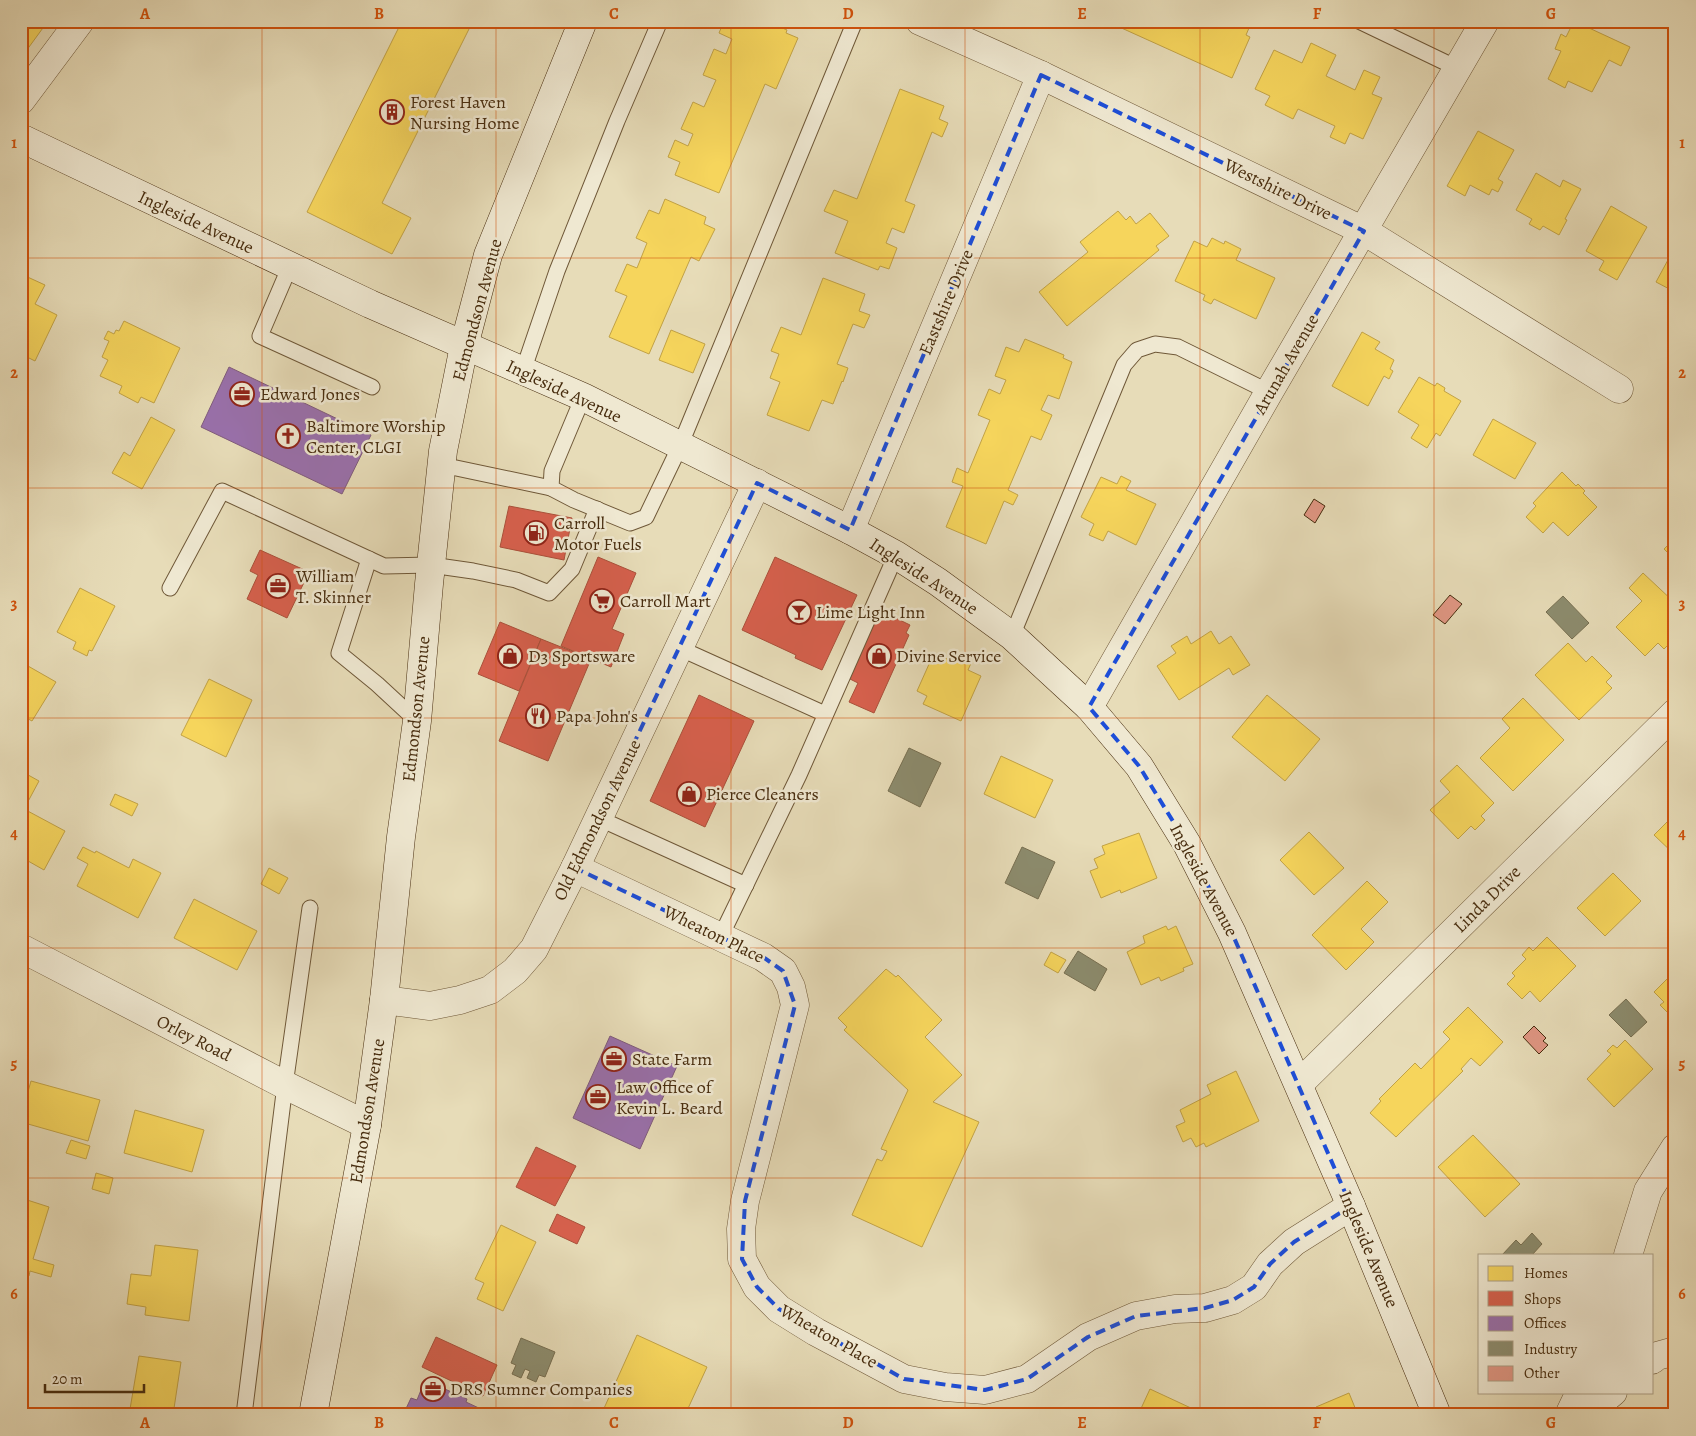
<svg xmlns="http://www.w3.org/2000/svg" width="1696" height="1436" viewBox="0 0 1696 1436" font-family="Alegreya,serif">
<style>
.homes{fill:#f6d55c;stroke:#c2a245}
.shops{fill:#d6604d;stroke:#ab503a}
.offices{fill:#9970ab;stroke:#805c7c}
.industry{fill:#8c8c6e;stroke:#776f51}
.building{fill:#e19784;stroke:#472c0e}
.lines{fill:none;stroke-linecap:round;stroke-linejoin:round}
.lane-casing{stroke:#6f5838;stroke-width:17}
.street-casing{stroke:#6f5838;stroke-width:29}
.secondary-casing{stroke:#472c0e;stroke-width:29}
.lane{stroke:#efe8d1;stroke-width:15}
.street{stroke:#efe8d1;stroke-width:28}
.secondary{stroke:#efe8d1;stroke-width:28}
.marked{fill:none;stroke:#1d4ed8;stroke-width:4;stroke-dasharray:10 6;stroke-linejoin:round}
.grid{fill:none;stroke:#d0520c;stroke-width:1;stroke-opacity:0.55}
.labels{text-anchor:middle;dominant-baseline:central;stroke-width:5;stroke-linejoin:round;paint-order:stroke}
.poi-label{font-size:18px;fill:#472c0e;stroke:#efe8d1;text-anchor:start}
.street-label{font-size:18px;fill:#472c0e;stroke:#efe8d1}
.neatline{fill:none;stroke:#d0520c;stroke-width:2}
.grid-label{font-size:16px;text-anchor:middle;font-weight:bold;fill:#d0520c}
</style>
<rect width="100%" height="100%" fill="#e7dcb8"/>
<filter id="stains"><feTurbulence type="fractalNoise" baseFrequency=".004" numOctaves="4"/><feColorMatrix values="0 0 0 0 .2 0 0 0 0 .09 0 0 0 0 .02 0 0 0 .5 -.17"/></filter>
<radialGradient id="worn" r=".72"><stop offset=".6" stop-color="#630" stop-opacity="0"/><stop offset="1" stop-color="#630" stop-opacity=".3"/></radialGradient>
<!-- homes -->
<g class="homes">
<path d="M21,21H48L21,58Z"/>
<path d="M402,21H473L382,203L411,218L392,254L307,212Z"/>
<path d="M724,21H730L737,24L738,21H766L787,30L786,33L798,38L776,89L765,84L719,193L675,175L680,162L668,157L675,140L688,146L693,134L681,129L693,102L704,107L716,80L703,75L714,49L726,54L732,39L719,33Z"/>
<path d="M1106,21H1220L1225,23L1226,21H1252L1246,35L1250,37L1232,78Z"/>
<path d="M1574,21L1630,47L1621,66L1609,60L1592,92L1568,81L1565,88L1548,79L1561,51L1555,49L1561,34L1566,37Z"/>
<path d="M1311,43L1336,55L1326,76L1355,90L1364,70L1380,77L1372,94L1382,98L1363,139L1350,133L1345,144L1330,137L1335,126L1298,109L1293,119L1265,105L1270,96L1255,89L1274,50L1302,63Z"/>
<path d="M900,89L944,106L939,119L948,123L942,137L932,132L905,201L915,205L904,233L892,228L886,243L897,248L889,269L880,266L878,270L835,253L848,221L824,211L834,190L857,199Z"/>
<path d="M1478,131L1514,150L1498,179L1503,182L1498,192L1492,189L1489,195L1470,185L1465,196L1447,186Z"/>
<path d="M1536,173L1560,187L1563,180L1581,189L1565,219L1567,220L1559,235L1543,226L1540,230L1529,224L1532,219L1516,210Z"/>
<path d="M665,199L706,217L704,224L715,229L699,261L691,257L649,354L609,337L627,296L615,291L627,264L637,268L647,243L636,238L649,210L659,214Z"/>
<path d="M1611,206L1647,227L1617,280L1599,270L1604,261L1586,251Z"/>
<path d="M1118,211L1126,220L1130,216L1136,224L1150,213L1169,236L1156,246L1159,250L1067,326L1039,292L1088,252L1080,242Z"/>
<path d="M1212,238L1224,244L1225,241L1241,249L1236,260L1275,278L1256,319L1214,299L1211,304L1203,300L1205,295L1175,281L1194,241L1207,247Z"/>
<path d="M1675,247V298L1672,296L1675,292L1656,282Z"/>
<path d="M21,274L45,285L35,304L57,315L35,361L21,354Z"/>
<path d="M823,278L865,294L859,311L870,315L864,328L853,324L837,364L848,368L843,382L842,381L833,404L822,400L809,431L767,415L780,382L770,378L779,354L771,351L781,327L801,335Z"/>
<path d="M124,321L180,348L154,403L141,397L138,403L119,393L122,386L100,376L108,360L102,357L109,341L104,339L108,331L114,334L116,330L119,331Z"/>
<path d="M671,330L705,344L693,373L659,360Z"/>
<path d="M1362,332L1380,342L1375,349L1394,360L1390,369L1393,371L1389,379L1384,376L1368,406L1332,386Z"/>
<path d="M1025,339L1064,355L1063,358L1072,362L1059,399L1048,395L1041,410L1052,415L1041,440L1031,436L1008,490L1018,495L1013,505L1004,501L986,544L946,527L963,486L952,482L957,468L968,473L990,420L978,415L989,389L1000,394L1006,380L995,376L1006,347L1019,352Z"/>
<path d="M1419,377L1435,386L1437,383L1445,388L1444,391L1461,401L1440,436L1436,433L1427,448L1411,438L1419,425L1398,412Z"/>
<path d="M151,417L175,430L142,489L112,473L124,452L130,456Z"/>
<path d="M1493,419L1536,443L1515,479L1473,455Z"/>
<path d="M1562,472L1576,486L1578,484L1585,491L1583,493L1597,507L1568,536L1553,522L1543,533L1526,517L1536,506L1533,503Z"/>
<path d="M1121,476L1131,481L1126,490L1156,504L1136,545L1108,531L1103,541L1089,535L1094,524L1081,517L1101,477L1117,484Z"/>
<path d="M1675,538V560L1664,549Z"/>
<path d="M1643,573L1675,603V626L1672,629L1675,632V638L1664,649L1658,643L1645,656L1616,627L1642,601L1629,588Z"/>
<path d="M80,588L115,606L92,651L89,650L87,656L73,649L76,642L57,632Z"/>
<path d="M1211,631L1219,644L1231,636L1250,665L1233,675L1229,668L1179,700L1157,666L1176,653L1171,646L1187,636L1191,644Z"/>
<path d="M1568,643L1586,662L1592,656L1612,676L1606,682L1612,688L1579,720L1535,675Z"/>
<path d="M952,652L972,661L968,670L981,676L961,721L923,704L927,696L917,691L934,653L949,660Z"/>
<path d="M21,662L56,682L32,721L21,715Z"/>
<path d="M209,679L252,700L226,757L181,735Z"/>
<path d="M1267,695L1320,739L1285,781L1232,737Z"/>
<path d="M1523,698L1564,740L1513,791L1480,758L1510,728L1502,719Z"/>
<path d="M1001,756L1053,780L1035,818L984,794Z"/>
<path d="M1457,765L1494,803L1481,816L1485,820L1475,830L1471,826L1458,839L1430,810L1450,792L1440,781Z"/>
<path d="M21,771L39,781L24,809L65,831L44,870L21,857Z"/>
<path d="M115,794L138,804L132,816L110,805Z"/>
<path d="M1675,814V855L1654,835Z"/>
<path d="M1309,832L1344,868L1314,895L1280,860Z"/>
<path d="M1139,833L1157,878L1121,893L1120,890L1101,898L1090,871L1098,868L1094,859L1105,854L1102,846Z"/>
<path d="M83,847L95,853L96,851L129,868L133,859L161,873L138,918L77,886L88,864L77,858Z"/>
<path d="M269,868L288,878L279,894L261,884Z"/>
<path d="M1613,873L1641,901L1605,936L1577,908Z"/>
<path d="M1367,881L1388,902L1361,929L1374,942L1346,970L1312,935Z"/>
<path d="M194,899L257,931L237,970L174,938Z"/>
<path d="M1166,926L1168,930L1176,926L1193,964L1183,968L1184,971L1161,981L1159,977L1141,985L1127,952L1145,943L1143,936Z"/>
<path d="M1547,937L1576,966L1540,1002L1530,991L1522,999L1507,984L1515,976L1512,973L1526,959L1522,955L1529,947L1533,951Z"/>
<path d="M1051,952L1066,960L1058,973L1044,965Z"/>
<path d="M886,969L896,977L898,975L942,1020L925,1037L962,1075L933,1102L979,1122L922,1247L852,1215L877,1159L882,1161L887,1151L881,1149L908,1090L844,1030L847,1027L838,1018Z"/>
<path d="M1675,971V1020L1660,1005L1664,1002L1654,992Z"/>
<path d="M1468,1007L1503,1042L1480,1066L1471,1058L1461,1069L1463,1071L1396,1137L1370,1113L1381,1101L1379,1099L1415,1063L1421,1069L1450,1039L1443,1032Z"/>
<path d="M1625,1040L1653,1069L1614,1107L1587,1079L1611,1054L1607,1051L1613,1045L1617,1048Z"/>
<path d="M1236,1071L1259,1121L1206,1147L1204,1143L1196,1147L1191,1138L1183,1142L1176,1126L1185,1122L1180,1110L1211,1094L1207,1085Z"/>
<path d="M31,1081L100,1100L88,1141L21,1122V1116Z"/>
<path d="M135,1110L204,1130L192,1172L124,1153Z"/>
<path d="M1473,1135L1520,1184L1485,1217L1438,1167Z"/>
<path d="M71,1140L90,1146L86,1159L66,1153Z"/>
<path d="M96,1173L113,1178L109,1194L92,1189Z"/>
<path d="M21,1198L49,1207L33,1259L54,1265L51,1277L30,1271L29,1276L21,1273Z"/>
<path d="M501,1225L536,1242L503,1311L477,1299L484,1283L475,1279Z"/>
<path d="M155,1245L198,1250L189,1321L145,1315L146,1307L127,1304L131,1274L151,1276Z"/>
<path d="M637,1335L707,1367L685,1415H601Z"/>
<path d="M139,1356L181,1362L173,1415H129Z"/>
<path d="M1150,1389L1206,1415H1138Z"/>
<path d="M1349,1393L1358,1415H1319L1316,1407Z"/>
</g>
<!-- shops -->
<g class="shops">
<path d="M509,506L572,518L564,560L500,547Z"/>
<path d="M260,550L309,572L287,618L247,599L258,575L250,571Z"/>
<path d="M598,557L636,573L612,629L624,634L611,667L561,646Z"/>
<path d="M775,557L857,595L822,670L795,658L796,655L742,630Z"/>
<path d="M879,610L910,625L906,633L909,635L874,713L849,702L858,683L848,678Z"/>
<path d="M500,622L541,639L519,691L478,674Z"/>
<path d="M541,639L591,659L548,761L499,741Z"/>
<path d="M699,695L754,721L705,827L650,801Z"/>
<path d="M536,1147L576,1166L555,1206L516,1187Z"/>
<path d="M557,1214L585,1227L577,1244L549,1231Z"/>
<path d="M436,1337L497,1365L483,1396L422,1367Z"/>
</g>
<!-- offices -->
<g class="offices">
<path d="M229,367L371,435L342,494L201,427Z"/>
<path d="M610,1036L677,1066L640,1149L573,1118Z"/>
<path d="M425,1380L467,1399L466,1402L483,1410L481,1415H403L411,1398L417,1400Z"/>
</g>
<!-- industry -->
<g class="industry">
<path d="M1563,596L1589,623L1572,639L1546,612Z"/>
<path d="M909,748L941,763L920,807L888,791Z"/>
<path d="M1022,847L1055,862L1038,899L1005,883Z"/>
<path d="M1078,951L1107,969L1095,991L1064,973Z"/>
<path d="M1626,999L1647,1022L1631,1037L1609,1015Z"/>
<path d="M1532,1233L1542,1244L1532,1255H1502L1516,1240L1521,1245Z"/>
<path d="M521,1338L555,1352L545,1377L539,1375L536,1382L527,1378L530,1371L525,1369L521,1378L512,1374L516,1365L511,1363Z"/>
</g>
<!-- building -->
<g class="building">
<path d="M1314,499L1325,506L1315,523L1304,515Z"/>
<path d="M1450,595L1462,604L1445,624L1433,615Z"/>
<path d="M1534,1026L1546,1038L1543,1041L1548,1045L1539,1054L1523,1037Z"/>
</g>
<g class="lines">
<defs>
<g id="lane">
<path d="M1359,21L1459,69"/>
<path d="M290,266L260,336L372,387"/>
<path d="M523,371L557,271L617,121L660,21"/>
<path d="M583,397L552,471L551,488L574,500L630,523L646,517L680,446L855,21"/>
<path d="M442,465L551,488"/>
<path d="M369,559L339,653L377,684L417,721"/>
<path d="M170,588L222,491L384,566L431,565L473,571L516,580L549,593L572,569L597,509"/>
<path d="M1012,636L1124,365L1137,350L1155,344L1178,347L1269,392"/>
<path d="M679,648L825,714"/>
<path d="M598,818L746,885"/>
<path d="M721,936L799,775L896,555"/>
<path d="M244,1415L285,1085L310,908"/>
</g>
<g id="street">
<path d="M920,21L1041,75L1364,231L1619,389"/>
<path d="M21,100L80,21"/>
<path d="M850,530L1041,75"/>
<path d="M1089,707L1269,392L1485,21"/>
<path d="M575,868L763,957L783,971L791,987L795,1005L745,1201L741,1229L742,1259L757,1287L779,1309L816,1332L904,1379L945,1387L985,1390L1027,1379L1088,1337L1136,1316L1175,1309L1205,1308L1233,1300L1254,1287L1270,1264L1294,1242L1351,1206"/>
<path d="M21,948L285,1085L367,1125"/>
<path d="M384,1000L430,1006L460,1000L490,990L515,971L534,949L575,868L757,483"/>
<path d="M1299,1084L1675,713"/>
<path d="M1628,1255L1648,1191L1675,1148"/>
<path d="M1652,1360L1657,1356L1675,1351"/>
<path d="M1569,1415L1580,1392"/>
<path d="M1585,1415L1613,1392"/>
</g>
<g id="secondary">
<path d="M21,138L370,304L583,397L850,530L896,555L938,582L1012,636L1089,707L1139,766L1187,844L1232,933L1351,1206L1437,1415"/>
<path d="M313,1415L367,1125L384,1000L401,837L417,721L429,584L443,451L464,346L488,255L583,21"/>
</g>
</defs>
<!-- lane casing -->
<use href="#lane" class="lane-casing"/>
<!-- street casing -->
<use href="#street" class="street-casing"/>
<!-- secondary casing -->
<use href="#secondary" class="secondary-casing"/>
<!-- lane -->
<use href="#lane" class="lane"/>
<!-- street -->
<use href="#street" class="street"/>
<!-- secondary -->
<use href="#secondary" class="secondary"/>
</g>
<!-- marked area -->
<path class="marked" d="M1041,75L1364,231L1089,707L1139,766L1187,844L1232,933L1351,1206L1294,1242L1270,1264L1254,1287L1233,1300L1205,1308L1136,1316L1088,1337L1027,1379L985,1390L904,1379L779,1309L757,1287L742,1259L745,1201L795,1005L783,971L763,957L575,868L757,483L850,530Z"/>
<!-- grid -->
<path class="grid" d="M262,21V1415M496,21V1415M731,21V1415M965,21V1415M1200,21V1415M1434,21V1415M21,258H1675M21,488H1675M21,718H1675M21,948H1675M21,1178H1675"/>
<!-- icons -->
<defs>
<symbol id="building-ring" viewBox="-11 -11 22 22"><circle r="9.5" fill="#efe8d1" stroke="#8f2418" stroke-width="1.5"/><path d="M-4-6H4V6H1V3H-1V6H-4ZM-2.5-4.3h1.7v1.8h-1.7ZM.8-4.3h1.7v1.8H.8ZM-2.5-1h1.7V.8h-1.7ZM.8-1h1.7V.8H.8Z" fill="#8f2418"/></symbol>
<symbol id="office-ring" viewBox="-11 -11 22 22"><circle r="9.5" fill="#efe8d1" stroke="#8f2418" stroke-width="1.5"/><path d="M-6-3h4V-5.5h4V-3h4V5H-6ZM-1-4.5V-3h2v-1.5ZM-6 0V1H6V0Z" fill="#8f2418"/></symbol>
<symbol id="church-ring" viewBox="-11 -11 22 22"><circle r="9.5" fill="#efe8d1" stroke="#8f2418" stroke-width="1.5"/><path d="M-1.2-6h2.4v3.5h3.3v2.4h-3.3V6h-2.4V-.1h-3.3v-2.4h3.3Z" fill="#8f2418"/></symbol>
<symbol id="fuel-ring" viewBox="-11 -11 22 22"><circle r="9.5" fill="#efe8d1" stroke="#8f2418" stroke-width="1.5"/><path d="M-5.5-6h7V0h2V4h1.3V-2.5L3-4.5l.8-.8L6-3V5H2.5V1h-1V6h-7ZM-4.2-4.7v3.2H.2V-4.7Z" fill="#8f2418"/></symbol>
<symbol id="supermarket-ring" viewBox="-11 -11 22 22"><circle r="9.5" fill="#efe8d1" stroke="#8f2418" stroke-width="1.5"/><path d="M-6-5.5h2.5l.6 2H6L4.5 2H-2.5L-4.4-4H-6ZM-1.5 3.2a1.3 1.3 0 1 0 .1 0ZM3 3.2a1.3 1.3 0 1 0 .1 0Z" fill="#8f2418"/></symbol>
<symbol id="bar-ring" viewBox="-11 -11 22 22"><circle r="9.5" fill="#efe8d1" stroke="#8f2418" stroke-width="1.5"/><path d="M-6-5H6L.8 .8V4.5H3.5V6h-7V4.5H-.8V.8Z" fill="#8f2418"/></symbol>
<symbol id="shop-ring" viewBox="-11 -11 22 22"><circle r="9.5" fill="#efe8d1" stroke="#8f2418" stroke-width="1.5"/><path d="M-5-2.5h2.3a2.7 3.5 0 0 1 5.4 0H5L5.5 6h-11ZM-1.5-2.5h3a1.5 2.3 0 0 0-3 0Z" fill="#8f2418"/></symbol>
<symbol id="restaurant-ring" viewBox="-11 -11 22 22"><circle r="9.5" fill="#efe8d1" stroke="#8f2418" stroke-width="1.5"/><path d="M-5-6h1v4h1v-4h1v4h1v-4h1v5L-1.5 .5V6h-2V.5L-5-1ZM5-6V6H3V1.5H1.5Q1.5-4 5-6Z" fill="#8f2418"/></symbol>
</defs>
<g fill-rule="evenodd">
<use href="#building-ring" x="378" y="98" width="28" height="28"/>
<use href="#office-ring" x="228" y="380" width="28" height="28"/>
<use href="#church-ring" x="274" y="422" width="28" height="28"/>
<use href="#fuel-ring" x="522" y="519" width="28" height="28"/>
<use href="#office-ring" x="264" y="572" width="28" height="28"/>
<use href="#supermarket-ring" x="588" y="587" width="28" height="28"/>
<use href="#bar-ring" x="785" y="598" width="28" height="28"/>
<use href="#shop-ring" x="496" y="642" width="28" height="28"/>
<use href="#shop-ring" x="865" y="642" width="28" height="28"/>
<use href="#restaurant-ring" x="524" y="702" width="28" height="28"/>
<use href="#shop-ring" x="675" y="780" width="28" height="28"/>
<use href="#office-ring" x="600" y="1045" width="28" height="28"/>
<use href="#office-ring" x="584" y="1083" width="28" height="28"/>
<use href="#office-ring" x="419" y="1375" width="28" height="28"/>
</g>
<g class="labels">
<!-- poi labels -->
<g class="poi-label">
<text x="410" y="102">Forest Haven<tspan x="410" dy="21">Nursing Home</tspan></text>
<text x="260" y="394">Edward Jones</text>
<text x="306" y="426">Baltimore Worship<tspan x="306" dy="21">Center, CLGI</tspan></text>
<text x="554" y="523">Carroll<tspan x="554" dy="21">Motor Fuels</tspan></text>
<text x="296" y="576">William<tspan x="296" dy="21">T. Skinner</tspan></text>
<text x="620" y="601">Carroll Mart</text>
<text x="816" y="612">Lime Light Inn</text>
<text x="528" y="656">D3 Sportsware</text>
<text x="896" y="656">Divine Service</text>
<text x="556" y="716">Papa John's</text>
<text x="706" y="794">Pierce Cleaners</text>
<text x="632" y="1059">State Farm</text>
<text x="616" y="1087">Law Office of<tspan x="616" dy="21">Kevin L. Beard</tspan></text>
<text x="450" y="1389">DRS Sumner Companies</text>
</g>
<!-- street labels -->
<g class="street-label">
<text transform="translate(1278 189) rotate(26)">Westshire Drive</text>
<text transform="translate(196 222) rotate(25)">Ingleside Avenue</text>
<text transform="translate(946 302) rotate(-67)">Eastshire Drive</text>
<text transform="translate(477 310) rotate(-75)">Edmondson Avenue</text>
<text transform="translate(1286 364) rotate(-60)">Arunah Avenue</text>
<text transform="translate(564 391) rotate(25)">Ingleside Avenue</text>
<text transform="translate(924 576) rotate(33)">Ingleside Avenue</text>
<text transform="translate(416 709) rotate(-84)">Edmondson Avenue</text>
<text transform="translate(597 820) rotate(-64)">Old Edmondson Avenue</text>
<text transform="translate(1204 880) rotate(62)">Ingleside Avenue</text>
<text transform="translate(1487 899) rotate(-45)">Linda Drive</text>
<text transform="translate(714 934) rotate(26)">Wheaton Place</text>
<text transform="translate(194 1038) rotate(27)">Orley Road</text>
<text transform="translate(367 1111) rotate(-81)">Edmondson Avenue</text>
<text transform="translate(1369 1249) rotate(67)">Ingleside Avenue</text>
<text transform="translate(829 1336) rotate(30)">Wheaton Place</text>
</g>
</g>
<!-- margin -->
<rect width="1696" height="1436" fill="none" stroke="#e7dcb8" stroke-width="55"/>
<!-- legend -->
<rect x="1478" y="1254" width="175" height="140" fill="#efe8d1" stroke="#ac9d83"/>
<rect x="1488" y="1266" width="25" height="15" fill="#f6d55c" stroke="#ac9d83"/>
<text x="1524" y="1278" font-size="15" fill="#472c0e">Homes</text>
<rect x="1488" y="1291" width="25" height="15" fill="#d6604d" stroke="#ac9d83"/>
<text x="1524" y="1304" font-size="15" fill="#472c0e">Shops</text>
<rect x="1488" y="1316" width="25" height="15" fill="#9970ab" stroke="#ac9d83"/>
<text x="1524" y="1328" font-size="15" fill="#472c0e">Offices</text>
<rect x="1488" y="1341" width="25" height="15" fill="#8c8c6e" stroke="#ac9d83"/>
<text x="1524" y="1354" font-size="15" fill="#472c0e">Industry</text>
<rect x="1488" y="1366" width="25" height="15" fill="#e19784" stroke="#ac9d83"/>
<text x="1524" y="1378" font-size="15" fill="#472c0e">Other</text>
<!-- scale -->
<path d="M45 1384v8h99v-8" fill="none" stroke="#472c0e" stroke-width="2.5"/>
<text x="52" y="1384" font-size="15" fill="#472c0e" stroke="#efe8d1" stroke-width="4" paint-order="stroke">20 m</text>
<rect x="28" y="28" width="1640" height="1380" class="neatline"/>
<g class="grid-label">
<text x="145" y="19">A</text>
<text x="379" y="19">B</text>
<text x="614" y="19">C</text>
<text x="848" y="19">D</text>
<text x="1082" y="19">E</text>
<text x="1317" y="19">F</text>
<text x="1551" y="19">G</text>
<text x="14" y="148">1</text>
<text x="1682" y="148">1</text>
<text x="14" y="378">2</text>
<text x="1682" y="378">2</text>
<text x="14" y="609">3</text>
<text x="1682" y="609">3</text>
<text x="14" y="839">4</text>
<text x="1682" y="839">4</text>
<text x="14" y="1069">5</text>
<text x="1682" y="1069">5</text>
<text x="14" y="1299">6</text>
<text x="1682" y="1299">6</text>
<text x="145" y="1428">A</text>
<text x="379" y="1428">B</text>
<text x="614" y="1428">C</text>
<text x="848" y="1428">D</text>
<text x="1082" y="1428">E</text>
<text x="1317" y="1428">F</text>
<text x="1551" y="1428">G</text>
</g>
<rect width="100%" height="100%" filter="url(#stains)"/>
<rect width="100%" height="100%" fill="url(#worn)"/>
</svg>
